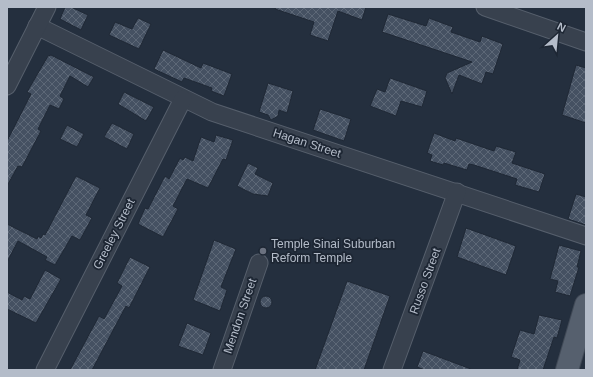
<svg xmlns="http://www.w3.org/2000/svg" width="593" height="377" viewBox="0 0 593 377" font-family="Arial,sans-serif">
<style>
.building{fill:url(#building-cross-hatch);stroke:#1f2835}
.lines{fill:none;stroke-linecap:round;stroke-linejoin:round}
.street-casing{stroke:#565f6c;stroke-width:19}
.primary-casing{stroke:#414a57;stroke-width:24}
.street{stroke:#38414e;stroke-width:17}
.primary{stroke:#56606e;stroke-width:22}
.worship-dot{fill:#6b7280;stroke:#1d2633;stroke-width:1.5}
.labels{text-anchor:middle;dominant-baseline:central;stroke-width:3.5;stroke-linejoin:round;paint-order:stroke}
.street-label{font-size:12px;fill:#b4bcc9;stroke:#1d2633}
.poi-label{font-size:12px;fill:#b4bcc9;stroke:#1d2633;text-anchor:start}
</style>
<defs>
<pattern id="building-cross-hatch" width="8" height="8" patternUnits="userSpaceOnUse"><rect width="8" height="8" fill="#455162"/><path d="M0 0l8 8M0 8l8-8" fill="none" stroke="#5d6877"/></pattern>
</defs>
<rect width="100%" height="100%" fill="#242f3e"/>
<!-- building -->
<g class="building">
<path d="M65,7H71L88,15L81,30L60,19Z"/>
<path d="M276,7H366L362,20L338,11L328,41L310,35L314,22L275,9Z"/>
<path d="M388,14L426,26L429,18L453,27L451,32L480,42L482,36L503,44L493,74L486,72L482,84L459,75L452,94L445,78L447,73L472,62L382,32Z"/>
<path d="M138,18L151,24L139,49L109,35L115,22L132,29Z"/>
<path d="M163,50L201,68L203,63L232,74L224,96L211,91L212,88L184,78L182,82L154,69Z"/>
<path d="M51,55L94,77L88,87L70,76L60,96L64,99L59,109L50,105L38,129L41,131L22,167L18,166L7,186V141L31,94L27,92L48,56Z"/>
<path d="M576,65L586,68V123L562,115Z"/>
<path d="M390,78L427,91L422,107L401,101L396,116L370,106L377,89L385,92Z"/>
<path d="M268,83L293,91L287,113L279,110L278,116L271,120L268,115L259,112Z"/>
<path d="M124,92L154,107L146,121L118,104Z"/>
<path d="M320,109L351,119L344,141L313,130Z"/>
<path d="M112,123L134,134L127,149L104,137Z"/>
<path d="M67,125L84,134L77,147L60,139Z"/>
<path d="M434,133L455,141L456,138L494,151L496,146L516,152L512,163L545,174L539,192L515,185L517,179L474,165L469,164L467,170L444,163L443,165L430,161L432,155L427,153Z"/>
<path d="M216,135L233,140L226,160L223,159L208,188L187,179L173,206L178,209L163,237L138,224L145,208L148,209L165,176L169,179L180,158L183,160L185,157L193,161L201,137L214,142Z"/>
<path d="M248,163L258,168L255,174L273,183L268,196L253,194L237,186Z"/>
<path d="M76,176L100,188L86,215L92,218L80,240L72,236L55,265L45,260L47,257L18,241L7,262V224L37,239L38,236L41,238L43,234L45,235Z"/>
<path d="M576,194L586,197V225L568,219Z"/>
<path d="M466,228L516,246L506,275L457,257Z"/>
<path d="M214,240L236,249L221,287L227,290L220,311L193,300Z"/>
<path d="M559,245L581,251L577,267H579L570,296L555,292L558,281L550,279Z"/>
<path d="M130,257L150,267L129,308L126,306L92,370H70L99,316L104,319L122,286L117,283Z"/>
<path d="M45,270L61,279L36,323L7,309V292L22,300L24,296L30,299Z"/>
<path d="M347,281L390,296L364,370H315Z"/>
<circle cx="266" cy="302" r="6"/>
<path d="M539,315L562,320L557,338L554,337L543,370H517L520,360L511,357L520,330L534,334Z"/>
<path d="M187,323L211,333L203,355L178,346Z"/>
<path d="M423,351L471,369V370H425L417,367Z"/>
</g>
<g class="lines">
<defs>
<g id="street">
<path d="M485,7L586,42"/>
<path d="M37,26L212,112L586,236"/>
<path d="M7,86L47,7"/>
<path d="M45,370L183,99"/>
<path d="M222,370L259,263"/>
<path d="M392,370L457,192"/>
</g>
<path id="primary" d="M567,370L586,305"/>
</defs>
<!-- street casing -->
<use href="#street" class="street-casing"/>
<!-- primary casing -->
<use href="#primary" class="primary-casing"/>
<!-- street -->
<use href="#street" class="street"/>
<!-- primary -->
<use href="#primary" class="primary"/>
</g>
<!-- markers -->
<circle class="worship-dot" cx="263" cy="251" r="4"/>
<g class="labels">
<!-- street labels -->
<g class="street-label">
<text transform="translate(307 143) rotate(18)">Hagan Street</text>
<text transform="translate(114 234) rotate(-63)">Greeley Street</text>
<text transform="translate(425 281) rotate(-70)">Russo Street</text>
<text transform="translate(240 316) rotate(-71)">Mendon Street</text>
</g>
<!-- poi labels -->
<g class="poi-label">
<text x="271" y="244">Temple Sinai Suburban<tspan x="271" dy="14">Reform Temple</tspan></text>
</g>
</g>
<!-- border -->
<rect width="593" height="377" fill="none" stroke="#b4bcc9" stroke-width="16"/>
<!-- north arrow -->
<g transform="translate(557 36) rotate(27)" stroke="#1d2633" stroke-width="3" paint-order="stroke">
<path d="M0-3L7 15L0 10L-7 15Z" fill="#b4bcc9"/>
<text y="-6" font-size="11" font-weight="bold" text-anchor="middle" fill="#b4bcc9">N</text>
</g>
</svg>
